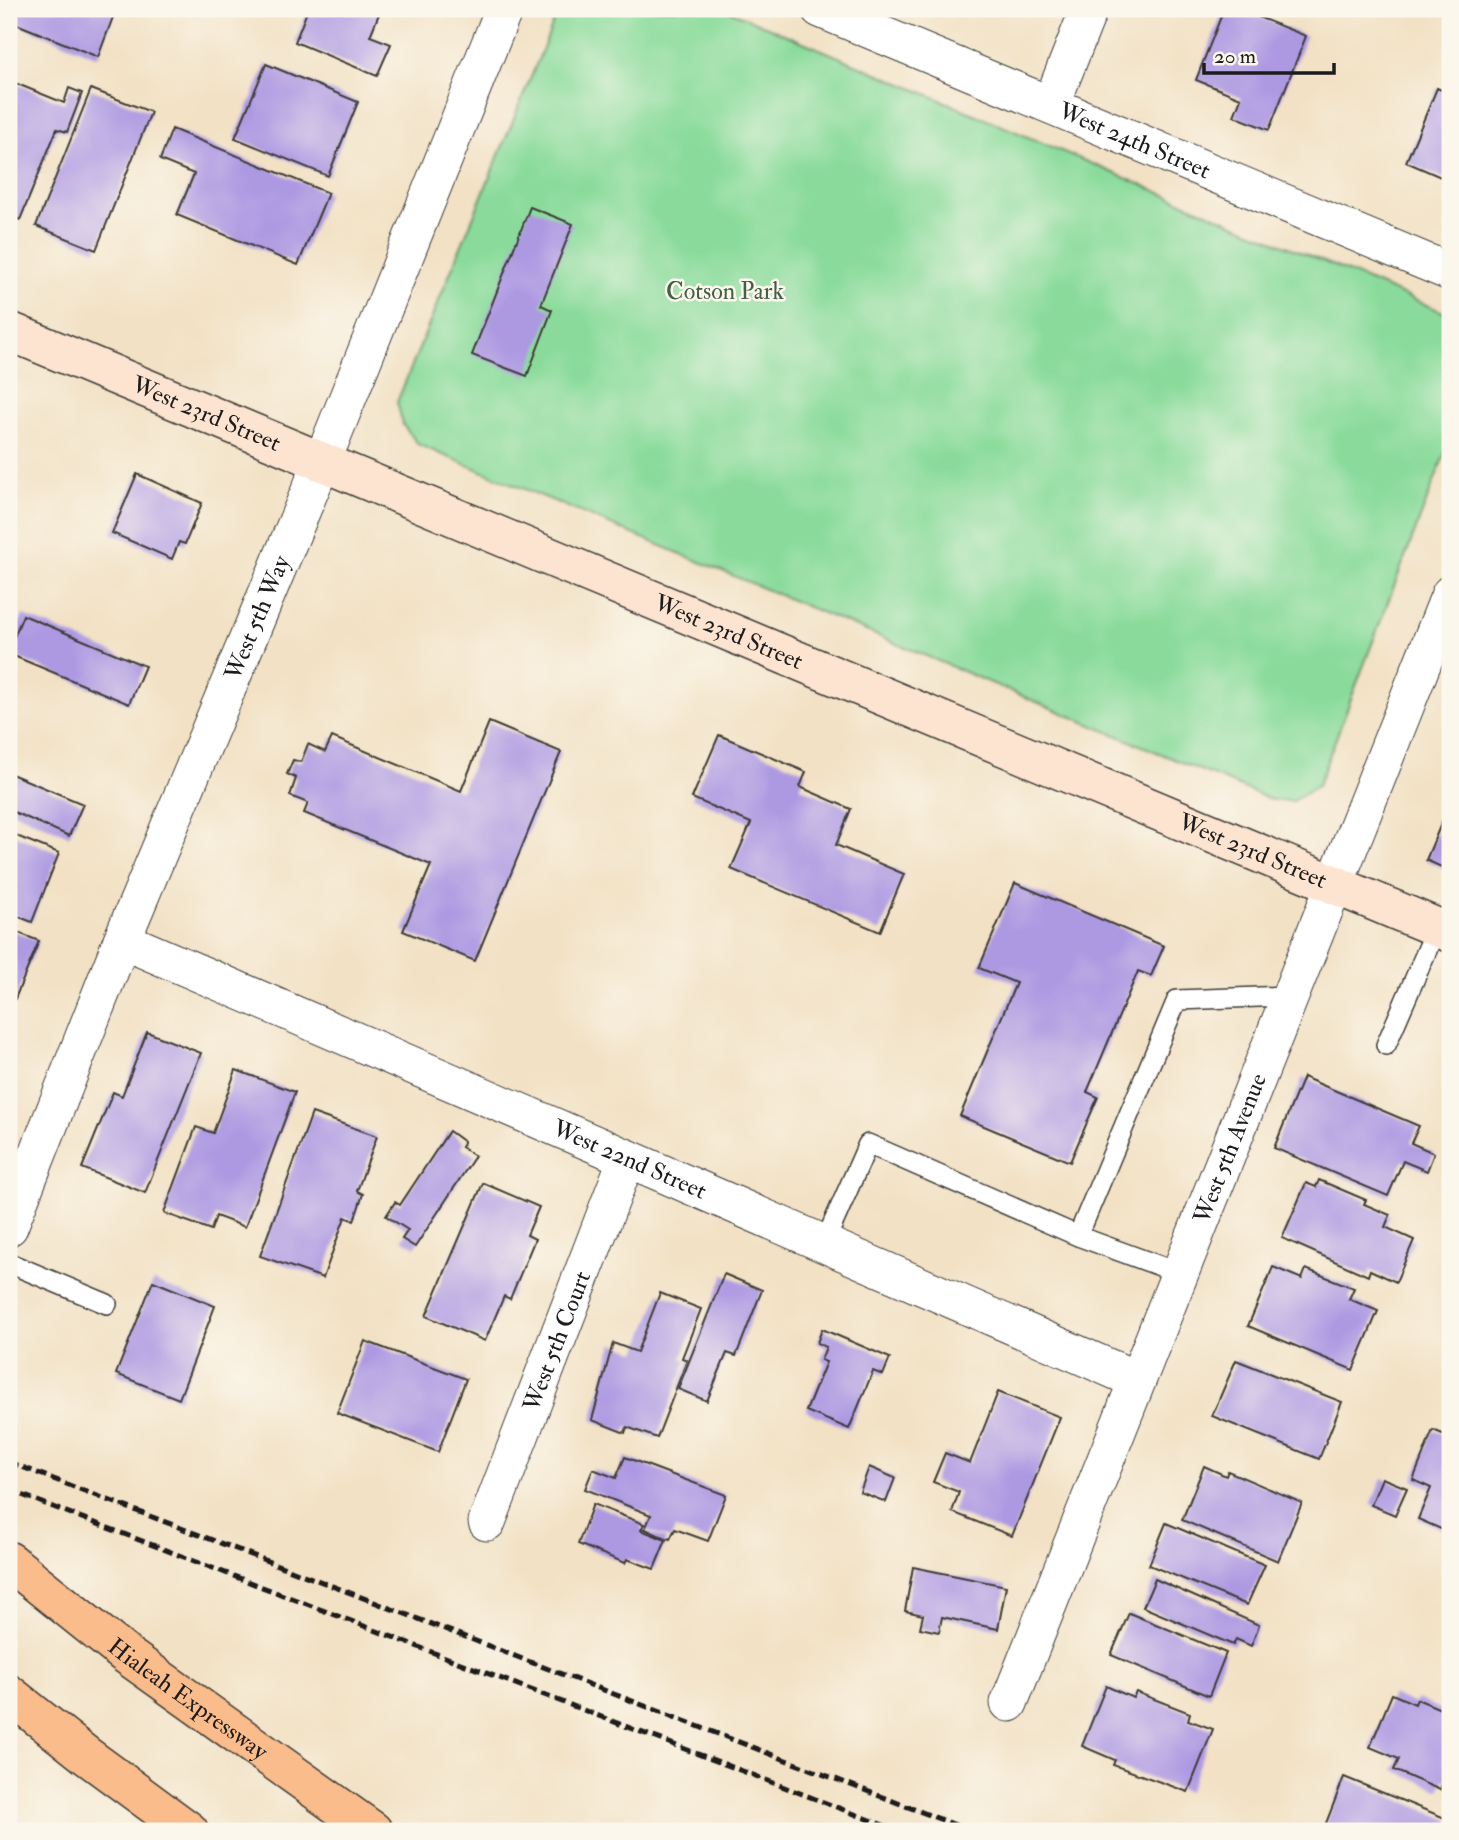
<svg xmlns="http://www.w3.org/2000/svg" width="1459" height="1840" viewBox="0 0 1459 1840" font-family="'IM FELL Double Pica',serif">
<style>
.green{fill:#8adb9b;stroke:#537c5c;stroke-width:2}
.building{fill:#ad99e2}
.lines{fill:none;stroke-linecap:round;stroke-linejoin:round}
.lane-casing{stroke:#3c3a35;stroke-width:22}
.street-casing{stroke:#3c3a35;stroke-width:39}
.secondary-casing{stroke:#3c3a35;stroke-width:41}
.primary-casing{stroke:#3c3a35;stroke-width:41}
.lane{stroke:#fff;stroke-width:19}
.street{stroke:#fff;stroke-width:37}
.secondary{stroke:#fde4d1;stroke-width:38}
.primary{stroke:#fabc8b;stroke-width:38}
.rail{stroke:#1c1c1c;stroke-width:5;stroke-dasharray:10 5;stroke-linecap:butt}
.labels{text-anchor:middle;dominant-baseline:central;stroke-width:5;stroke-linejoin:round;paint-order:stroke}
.street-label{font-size:24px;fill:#1c1c1c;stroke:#fbf7ec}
.park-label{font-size:24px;fill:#425f48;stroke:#fbf7ec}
</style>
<rect width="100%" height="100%" fill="#fbf7ec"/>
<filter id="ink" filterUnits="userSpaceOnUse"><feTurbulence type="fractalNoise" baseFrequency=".0143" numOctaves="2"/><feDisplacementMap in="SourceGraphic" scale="14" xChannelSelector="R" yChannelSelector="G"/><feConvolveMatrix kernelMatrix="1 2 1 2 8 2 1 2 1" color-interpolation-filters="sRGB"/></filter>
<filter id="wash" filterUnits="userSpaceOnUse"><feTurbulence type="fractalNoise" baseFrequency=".00686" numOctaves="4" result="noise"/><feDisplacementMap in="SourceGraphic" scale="28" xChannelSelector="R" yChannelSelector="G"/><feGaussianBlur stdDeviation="1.57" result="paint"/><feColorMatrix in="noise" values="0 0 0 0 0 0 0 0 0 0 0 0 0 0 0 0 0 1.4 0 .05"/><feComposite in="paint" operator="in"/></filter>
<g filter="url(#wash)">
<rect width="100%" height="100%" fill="#f2e1c4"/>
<!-- green -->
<path class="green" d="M559,9H725L1450,315V440L1318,785L1293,801L1272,800L419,445L403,425L397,402Z"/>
<g id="blocks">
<!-- building -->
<g class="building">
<path d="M9,9H116L98,57L9,21Z"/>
<path d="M308,9H381L370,36L391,44L377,76L295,42Z"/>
<path d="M1224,9H1238L1306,36L1269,130L1234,116L1241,98L1196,80Z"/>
<path d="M266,64L358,102L328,176L235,138Z"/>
<path d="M10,81L64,103L69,88L82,93L67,132L57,129L20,220L9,215Z"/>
<path d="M1437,88L1450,94V181L1406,162Z"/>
<path d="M91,89L151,112L96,250L36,226Z"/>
<path d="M172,129L328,193L298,265L177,215L194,174L160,160Z"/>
<path d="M530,207L573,224L541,305L552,310L527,376L472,355Z"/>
<path d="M137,474L202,503L185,544L179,542L172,559L112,533Z"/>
<path d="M23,615L145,666L129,704L9,654V649Z"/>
<path d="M489,722L561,752L475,961L403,931L431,865L304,813L308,803L290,796L296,778L287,774L293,760L301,762L308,744L325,752L332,737L461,791Z"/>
<path d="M719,735L806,772L800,787L851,809L836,845L904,874L880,932L731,869L751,823L692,798Z"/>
<path d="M9,773L83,804L69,836L9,810Z"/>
<path d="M1450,802V871L1426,860Z"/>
<path d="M9,833L59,853L32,922L9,913Z"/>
<path d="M1015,883L1164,946L1151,976L1138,971L1087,1092L1098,1097L1070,1162L960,1116L1016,983L979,968Z"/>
<path d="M9,929L39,941L9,1013Z"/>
<path d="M147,1032L201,1053L145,1193L82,1168L113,1092L122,1096Z"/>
<path d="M236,1070L295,1092L245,1227L216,1216L211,1230L164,1213L196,1127L213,1133Z"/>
<path d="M1303,1077L1419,1126L1411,1143L1434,1153L1427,1171L1403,1161L1388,1196L1274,1148Z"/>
<path d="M312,1113L377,1136L357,1191L363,1194L354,1221L345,1217L323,1278L260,1256Z"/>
<path d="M449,1131L464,1142L461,1147L475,1156L415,1247L402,1239L408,1230L386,1216L395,1202L400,1205Z"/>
<path d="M1319,1180L1366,1200L1364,1204L1390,1215L1385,1227L1414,1240L1396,1282L1370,1270L1368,1276L1282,1238L1306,1183L1316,1187Z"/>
<path d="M483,1183L539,1207L527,1235L535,1239L510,1299L504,1296L485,1341L426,1316Z"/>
<path d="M1273,1267L1302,1279L1306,1269L1354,1288L1349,1299L1378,1311L1353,1370L1248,1326Z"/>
<path d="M724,1274L762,1290L736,1356L727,1353L707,1401L678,1389Z"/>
<path d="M153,1281L215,1306L179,1399L116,1374Z"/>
<path d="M660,1293L701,1309L682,1358L687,1360L657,1438L627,1427L625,1433L592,1420L613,1343L637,1352Z"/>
<path d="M822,1329L890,1358L883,1375L873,1371L849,1429L806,1411L826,1362L821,1360L826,1347L817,1343Z"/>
<path d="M365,1341L466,1379L438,1452L337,1413Z"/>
<path d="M1236,1360L1342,1402L1319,1459L1212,1416Z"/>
<path d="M998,1392L1060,1417L1012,1536L952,1512L959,1492L933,1482L945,1453L970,1463Z"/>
<path d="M1433,1430L1450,1437V1533L1418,1519L1431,1488L1413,1480Z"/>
<path d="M625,1457L726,1495L708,1541L675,1529L670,1539L658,1535L645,1529L651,1515L585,1489L593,1469L616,1478Z"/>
<path d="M1204,1466L1226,1476L1228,1471L1302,1503L1278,1561L1182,1520Z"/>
<path d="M869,1467L895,1478L886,1502L860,1492Z"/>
<path d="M1382,1478L1407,1488L1395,1515L1371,1505Z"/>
<path d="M593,1504L644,1524L641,1530L666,1540L654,1569L627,1559L625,1563L578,1544Z"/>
<path d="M1166,1523L1265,1565L1247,1605L1149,1565Z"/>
<path d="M913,1567L1006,1586L998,1629L942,1617L939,1632L920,1628L923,1615L905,1611Z"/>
<path d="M1155,1579L1259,1625L1251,1646L1236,1639L1233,1645L1143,1607Z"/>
<path d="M1129,1613L1226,1653L1209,1696L1111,1655Z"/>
<path d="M1106,1686L1133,1698L1136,1692L1190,1713L1188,1720L1213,1729L1188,1792L1113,1765L1115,1760L1082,1746Z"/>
<path d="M1392,1694L1415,1704L1417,1699L1450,1713V1782L1444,1779L1440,1790L1394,1770L1399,1759L1370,1747Z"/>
<path d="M1344,1777L1450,1820L1446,1831H1323Z"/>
</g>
</g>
</g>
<g filter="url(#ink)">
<use href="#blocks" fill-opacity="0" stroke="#3c3a35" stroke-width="2"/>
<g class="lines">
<defs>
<g id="lane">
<path d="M1386,1045L1437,927"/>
<path d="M824,1244L868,1144L1078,1236"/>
<path d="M9,1263L107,1304"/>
<path d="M1179,1273L1078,1236L1177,1000L1290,996"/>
</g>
<g id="street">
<path id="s1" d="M820,9L1450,272"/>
<path d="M1051,105L1089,9"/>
<path id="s2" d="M122,940L627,1158L1137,1380"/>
<path id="s3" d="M9,1227L122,940L322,462L504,9"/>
<path id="s4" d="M487,1522L627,1158"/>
<path id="s5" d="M1009,1703L1450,594"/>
</g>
<g id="secondary">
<path id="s6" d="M9,331L1450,933"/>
</g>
<g id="primary">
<path id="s7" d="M9,1561L125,1654L373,1831"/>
<path d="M9,1694L87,1756L189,1831"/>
</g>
</defs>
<!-- lane casing -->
<use href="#lane" class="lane-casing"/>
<!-- street casing -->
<use href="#street" class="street-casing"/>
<!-- secondary casing -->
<use href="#secondary" class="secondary-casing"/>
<!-- primary casing -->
<use href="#primary" class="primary-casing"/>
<!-- lane -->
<use href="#lane" class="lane"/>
<!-- street -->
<use href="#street" class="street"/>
<!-- secondary -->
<use href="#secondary" class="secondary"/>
<!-- primary -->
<use href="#primary" class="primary"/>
<!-- rail -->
<g class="rail">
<path d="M9,1462L971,1831"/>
<path d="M9,1490L899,1831"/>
</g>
</g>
</g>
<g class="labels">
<!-- street labels -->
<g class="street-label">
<text stroke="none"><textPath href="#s1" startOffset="341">West 24th Street</textPath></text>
<text stroke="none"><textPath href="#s6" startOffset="214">West 23rd Street</textPath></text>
<text stroke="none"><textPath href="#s3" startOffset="658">West 5th Way</textPath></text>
<text stroke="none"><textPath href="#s6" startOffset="780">West 23rd Street</textPath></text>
<text stroke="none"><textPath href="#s6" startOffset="1348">West 23rd Street</textPath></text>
<text stroke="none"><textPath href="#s5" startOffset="597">West 5th Avenue</textPath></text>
<text stroke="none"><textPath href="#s2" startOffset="553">West 22nd Street</textPath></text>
<text stroke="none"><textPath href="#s4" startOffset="194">West 5th Court</textPath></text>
<text stroke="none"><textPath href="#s7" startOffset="226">Hialeah Expressway</textPath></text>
</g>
<!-- park labels -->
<g class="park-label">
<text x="725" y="291">Cotson Park</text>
</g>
</g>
<!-- margin -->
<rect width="1459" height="1840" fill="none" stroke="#fbf7ec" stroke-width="35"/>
<!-- scale -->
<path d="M1204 63v10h130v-10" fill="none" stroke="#1c1c1c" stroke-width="3.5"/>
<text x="1214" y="63" font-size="21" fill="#1c1c1c" stroke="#fbf7ec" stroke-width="5" paint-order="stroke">20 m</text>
</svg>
